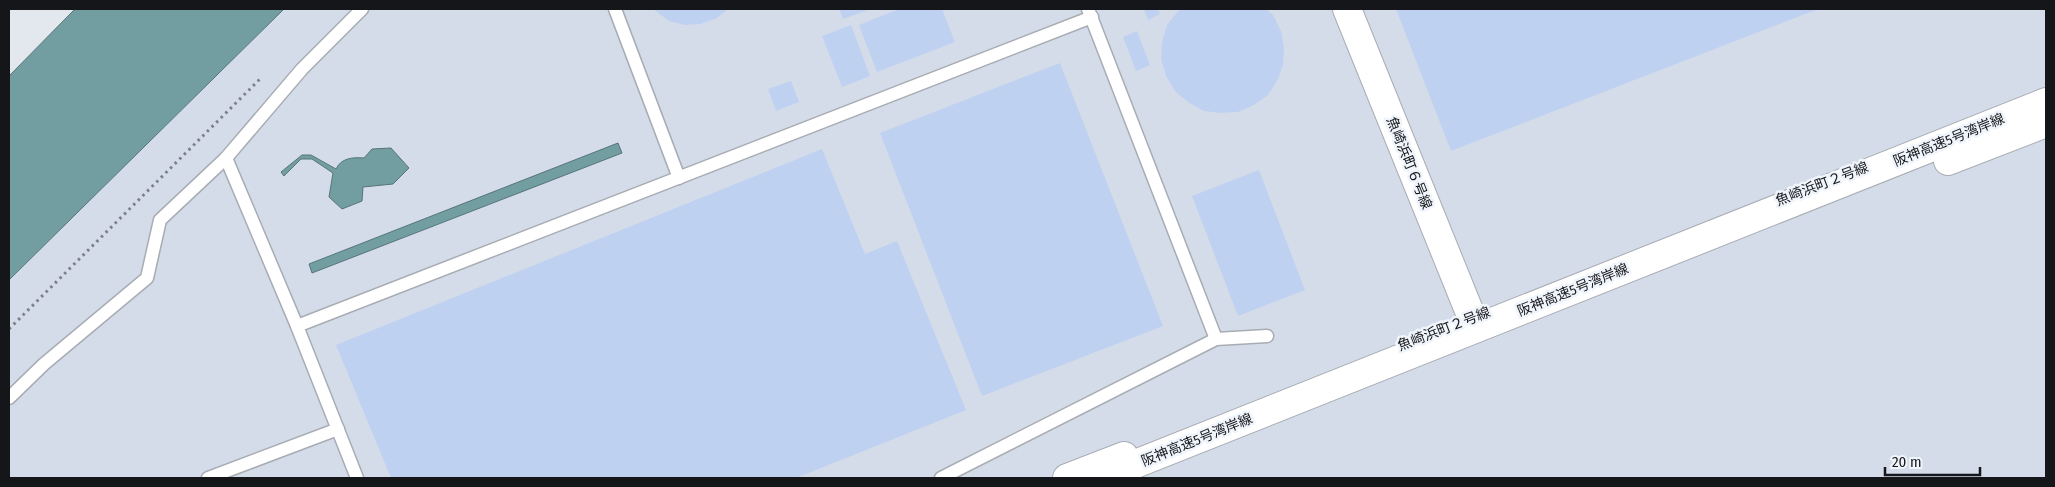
<svg xmlns="http://www.w3.org/2000/svg" width="2055" height="487" viewBox="0 0 2055 487" font-family="'Fira Sans Condensed','Noto Sans JP',sans-serif">
<style>
.built{fill:#d4dcea}
.water{fill:#729ea2;stroke:#567579}
.building{fill:#bfd1f0}
.lines{fill:none;stroke-linecap:round;stroke-linejoin:round}
.lane-casing{stroke:#a8acb3;stroke-width:15}
.secondary-casing{stroke:#a8acb3;stroke-width:30}
.highway-casing{stroke:#a8acb3;stroke-width:30}
.path{stroke:#7d8085;stroke-width:3;stroke-dasharray:2.5 4;stroke-linecap:butt}
.lane{stroke:#fff;stroke-width:12}
.secondary{stroke:#fff;stroke-width:28}
.highway{stroke:#fff;stroke-width:28}
.labels{text-anchor:middle;dominant-baseline:central;stroke-width:5;stroke-linejoin:round;paint-order:stroke}
.street-label{font-size:14px;fill:#151619;stroke:#f0f5fc}
</style>
<rect width="100%" height="100%" fill="#e3e8ef"/>
<!-- built -->
<path class="built" d="M284,9H2046V478H9V280Z"/>
<!-- water -->
<g class="water">
<path d="M75,9H284L9,280V76Z"/>
<path d="M618,143L622,153L312,273L309,264Z"/>
<path d="M391,148L409,168L393,184L363,187L362,201L342,209L329,197L333,173L312,159H301L284,176L281,172L302,155H311L336,169C341,158 353,157 364,158L372,149Z"/>
</g>
<!-- building -->
<g class="building">
<path d="M653,9H728L717,18L701,24L685,25L669,21Z"/>
<path d="M839,9H871L843,19Z"/>
<path d="M899,9H942L955,42L877,72L859,25Z"/>
<path d="M1144,9H1158L1160,14L1148,20Z"/>
<path d="M1180,9H1266L1273,15L1281,31L1284,48L1283,65L1277,81L1268,95L1254,105L1238,112L1221,113L1204,111L1188,102L1175,91L1166,76L1161,59L1162,42L1167,25Z"/>
<path d="M1396,9H1818L1451,151Z"/>
<path d="M851,25L870,76L842,87L822,36Z"/>
<path d="M1137,31L1150,65L1136,71L1123,37Z"/>
<path d="M1060,63L1163,326L982,396L880,133Z"/>
<path d="M791,81L799,102L776,111L768,89Z"/>
<path d="M822,149L865,254L897,241L966,410L796,478H391L336,345Z"/>
<path d="M1259,170L1305,290L1238,316L1192,196Z"/>
</g>
<g class="lines">
<defs>
<g id="lane">
<path d="M615,9L679,178"/>
<path d="M1088,9L1216,339"/>
<path d="M226,158L297,326L357,478"/>
<path d="M297,326L1092,17"/>
<path d="M9,398L44,364L147,278L160,220L226,158L302,69L362,9"/>
<path d="M208,478L338,429"/>
<path d="M941,478L1216,339L1267,336"/>
</g>
<g id="secondary">
<path d="M1347,9L1472,318"/>
<path d="M1067,478L1124,456"/>
</g>
<g id="highway">
<path d="M1948,161L2046,123"/>
<path d="M1100,478L2046,102"/>
</g>
</defs>
<!-- lane casing -->
<use href="#lane" class="lane-casing"/>
<!-- secondary casing -->
<use href="#secondary" class="secondary-casing"/>
<!-- highway casing -->
<use href="#highway" class="highway-casing"/>
<!-- path -->
<path class="path" d="M9,329L261,78"/>
<!-- lane -->
<use href="#lane" class="lane"/>
<!-- secondary -->
<use href="#secondary" class="secondary"/>
<!-- highway -->
<use href="#highway" class="highway"/>
</g>
<g class="labels">
<!-- street labels -->
<g class="street-label">
<text transform="translate(1949 140) rotate(-22)">阪神高速5号湾岸線</text>
<text transform="translate(1409 163) rotate(68)">魚崎浜町６号線</text>
<text transform="translate(1822 184) rotate(-21)">魚崎浜町２号線</text>
<text transform="translate(1573 290) rotate(-22)">阪神高速5号湾岸線</text>
<text transform="translate(1444 329) rotate(-21)">魚崎浜町２号線</text>
<text transform="translate(1197 440) rotate(-22)">阪神高速5号湾岸線</text>
</g>
</g>
<!-- border -->
<rect width="2055" height="487" fill="none" stroke="#151619" stroke-width="20"/>
<!-- scale -->
<path d="M1885 467v8h95v-8" fill="none" stroke="#151619" stroke-width="2.5"/>
<text x="1892" y="467" font-size="15" fill="#151619" stroke="#f0f5fc" stroke-width="4" paint-order="stroke">20 m</text>
</svg>
